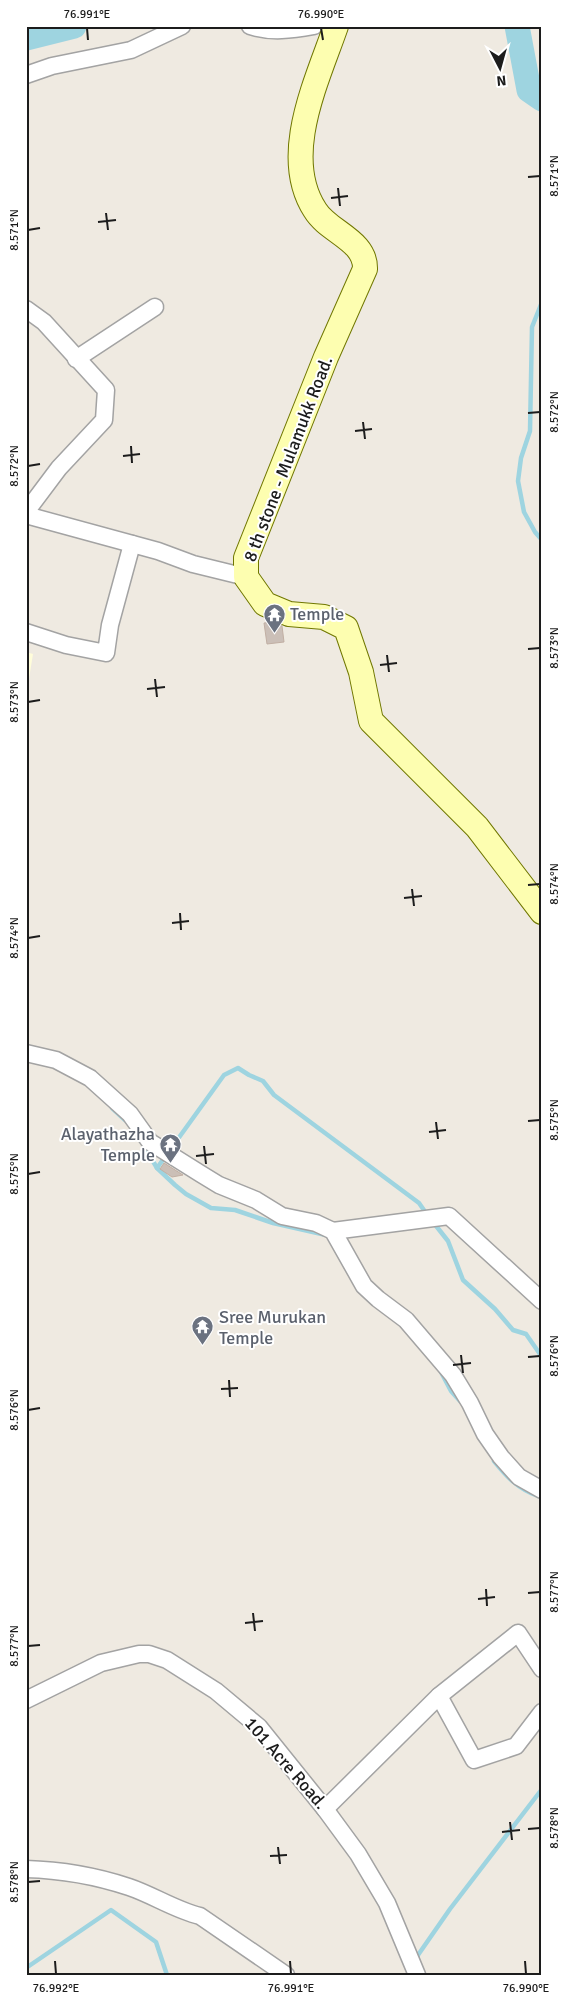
<svg xmlns="http://www.w3.org/2000/svg" width="568" height="2001" viewBox="0 0 568 2001" font-family="Signika,sans-serif">
<style>
.education{fill:#fffdda}
.lines{fill:none;stroke-linecap:round;stroke-linejoin:round}
.stream{stroke:#9ed4e0;stroke-width:4.5}
.river{stroke:#9ed4e0;stroke-width:25}
.building{fill:#cbbfb7;stroke:#c1afa3}
.street-casing{stroke:#a3a3a3;stroke-width:19}
.secondary-casing{stroke:#707700;stroke-width:26}
.street{stroke:#fff;stroke-width:16}
.secondary{stroke:#fdfeb0;stroke-width:24}
.ticks{fill:none;stroke:#1c1c1c;stroke-width:2}
.labels{text-anchor:middle;dominant-baseline:central;stroke-width:4;stroke-linejoin:round;paint-order:stroke}
.street-label{font-size:18px;fill:#1c1c1c;stroke:#fff}
.worship-label{font-size:18px;fill:#5b616d;stroke:#fff;text-anchor:start}
.neatline{fill:none;stroke:#1c1c1c;stroke-width:2}
.ticks-label{font-size:12px;text-anchor:middle;fill:#1c1c1c}
</style>
<rect width="100%" height="100%" fill="#efeae1"/>
<!-- education -->
<path class="education" d="M26,652L33,654L27,691H26Z"/>
<g class="lines">
<!-- stream -->
<g class="stream">
<path d="M542,302L532,327L530,431L521,458L518,481L524,512L535,532L542,540"/>
<path d="M112,1108L125,1120"/>
<path d="M144,1146L157,1168L175,1185L186,1194L211,1208L235,1210L273,1223L326,1235"/>
<path d="M157,1168L224,1075L238,1068L249,1075L263,1081L274,1095L419,1203L428,1216"/>
<path d="M433,1222L448,1241L463,1280L495,1309L513,1330L526,1334L542,1357"/>
<path d="M441,1372L451,1391L460,1401"/>
<path d="M494,1461C507,1477 518,1489 538,1496"/>
<path d="M417,1961L418,1955L450,1909L542,1789"/>
<path d="M26,1968L111,1910L156,1942L167,1975"/>
</g>
<!-- river -->
<g class="river">
<path d="M517,26L529,90L542,99"/>
<path d="M26,38L74,26"/>
</g>
</g>
<!-- building -->
<g class="building">
<path d="M273,622L282,626L284,642L267,644L264,623Z"/>
<path d="M164,1163L183,1175L172,1177L160,1169Z"/>
</g>
<g class="lines">
<defs>
<g id="street">
<path d="M250,26C271,33 292,30 314,26"/>
<path d="M26,75L52,66L131,50L182,26"/>
<path d="M26,309L44,322L106,390L104,420L59,468L26,512"/>
<path d="M76,359L155,307"/>
<path d="M26,515L158,551L193,564L246,577"/>
<path d="M26,632L66,645L106,653L110,625L132,544"/>
<path d="M26,1053L56,1060L90,1078L130,1114L150,1142L201,1174L219,1185L256,1200L282,1216L316,1223L333,1231L364,1286L378,1299L406,1320L453,1375L470,1403L485,1434L501,1457L519,1477L542,1490"/>
<path d="M333,1231L449,1216L542,1301"/>
<path d="M439,1696L474,1760L516,1746L542,1712"/>
<path d="M26,1700L101,1663L139,1654H149L167,1660L216,1691L259,1727L325,1809L358,1854L387,1903L417,1975"/>
<path d="M325,1809L439,1696L518,1633L542,1669"/>
<path d="M26,1869C61,1870 96,1876 129,1887C153,1895 175,1910 200,1916L286,1975"/>
</g>
<path id="secondary" d="M336,26C317,81 280,156 315,210C328,232 366,240 365,269L326,357L246,558V577L265,604L289,614L324,617L346,628L361,672L371,721L477,827L542,912"/>
</defs>
<!-- street casing -->
<use href="#street" class="street-casing"/>
<!-- secondary casing -->
<use href="#secondary" class="secondary-casing"/>
<!-- street -->
<use href="#street" class="street"/>
<!-- secondary -->
<use href="#secondary" class="secondary"/>
</g>
<!-- ticks -->
<path class="ticks" d="M87,28L88,40M321,28L323,40M528,177L540,176M338,188L340,206M331,198L348,196M106,213L108,230M98,222L116,220M28,230L40,228M528,413L540,412M363,422L365,439M355,431L372,429M131,446L132,463M123,456L140,454M28,466L40,464M528,649L540,648M387,655L389,672M380,665L397,663M155,679L157,697M147,689L165,687M28,702L40,700M528,885L540,884M412,889L414,906M404,898L422,896M180,913L181,930M172,923L189,921M28,938L40,936M528,1121L540,1120M436,1122L438,1139M429,1132L446,1130M204,1146L206,1164M196,1156L214,1154M28,1174L40,1172M461,1355L463,1373M528,1357L540,1356M453,1365L471,1363M229,1380L230,1397M221,1389L238,1388M28,1410L40,1408M486,1589L487,1606M528,1593L540,1592M478,1599L495,1597M253,1613L255,1631M245,1623L263,1621M28,1646L40,1645M510,1822L512,1840M528,1829L540,1828M502,1832L520,1830M278,1847L280,1864M270,1856L287,1855M28,1882L40,1881M55,1961L56,1974M290,1961L291,1974M525,1961L526,1974"/>
<!-- icons -->
<defs>
<symbol id="temple-pin" viewBox="-11 -11 22 30"><path d="M0 17L-7.5 6A9.5 9.5 0 1 1 7.5 6Z" fill="#6b7280" stroke="#fff"/><path d="M0-6L5-2H3V0L6.5 2.5H4V6H1.5V3h-3V6H-4V2.5H-6.5L-3 0V-2H-5Z" fill="#fff"/></symbol>
</defs>
<g fill-rule="evenodd">
<use href="#temple-pin" x="262" y="602" width="25" height="34"/>
<use href="#temple-pin" x="158" y="1132" width="25" height="34"/>
<use href="#temple-pin" x="190" y="1314" width="25" height="34"/>
</g>
<g class="labels">
<!-- street labels -->
<g class="street-label">
<text transform="translate(288 459) rotate(-69)">8 th stone - Mulamukk Road.</text>
<text transform="translate(286 1763) rotate(49)">101 Acre Road.</text>
</g>
<!-- worship labels -->
<g class="worship-label">
<text x="290" y="614">Temple</text>
<text x="155" y="1134" text-anchor="end">Alayathazha<tspan x="155" dy="21">Temple</tspan></text>
<text x="219" y="1317">Sree Murukan<tspan x="219" dy="21">Temple</tspan></text>
</g>
</g>
<!-- border -->
<rect width="568" height="2001" fill="none" stroke="#ffffff" stroke-width="55"/>
<!-- north arrow -->
<g transform="translate(500 68) rotate(174)" stroke="#ffffff" stroke-width="4" paint-order="stroke">
<path d="M0-4L9 19L0 12L-9 19Z" fill="#1c1c1c"/>
<text y="-8" font-size="14" font-weight="bold" text-anchor="middle" fill="#1c1c1c">N</text>
</g>
<rect x="28" y="28" width="512" height="1946" class="neatline"/>
<g class="ticks-label">
<text x="87" y="18">76.991°E</text>
<text x="321" y="18">76.990°E</text>
<text transform="translate(554 176) rotate(-90)" y="4">8.571°N</text>
<text transform="translate(14 230) rotate(-90)" y="4">8.571°N</text>
<text transform="translate(554 412) rotate(-90)" y="4">8.572°N</text>
<text transform="translate(14 466) rotate(-90)" y="4">8.572°N</text>
<text transform="translate(554 648) rotate(-90)" y="4">8.573°N</text>
<text transform="translate(14 702) rotate(-90)" y="4">8.573°N</text>
<text transform="translate(554 884) rotate(-90)" y="4">8.574°N</text>
<text transform="translate(14 938) rotate(-90)" y="4">8.574°N</text>
<text transform="translate(554 1120) rotate(-90)" y="4">8.575°N</text>
<text transform="translate(14 1174) rotate(-90)" y="4">8.575°N</text>
<text transform="translate(554 1356) rotate(-90)" y="4">8.576°N</text>
<text transform="translate(14 1410) rotate(-90)" y="4">8.576°N</text>
<text transform="translate(554 1592) rotate(-90)" y="4">8.577°N</text>
<text transform="translate(14 1646) rotate(-90)" y="4">8.577°N</text>
<text transform="translate(554 1828) rotate(-90)" y="4">8.578°N</text>
<text transform="translate(14 1882) rotate(-90)" y="4">8.578°N</text>
<text x="56" y="1992">76.992°E</text>
<text x="291" y="1992">76.991°E</text>
<text x="526" y="1992">76.990°E</text>
</g>
</svg>
